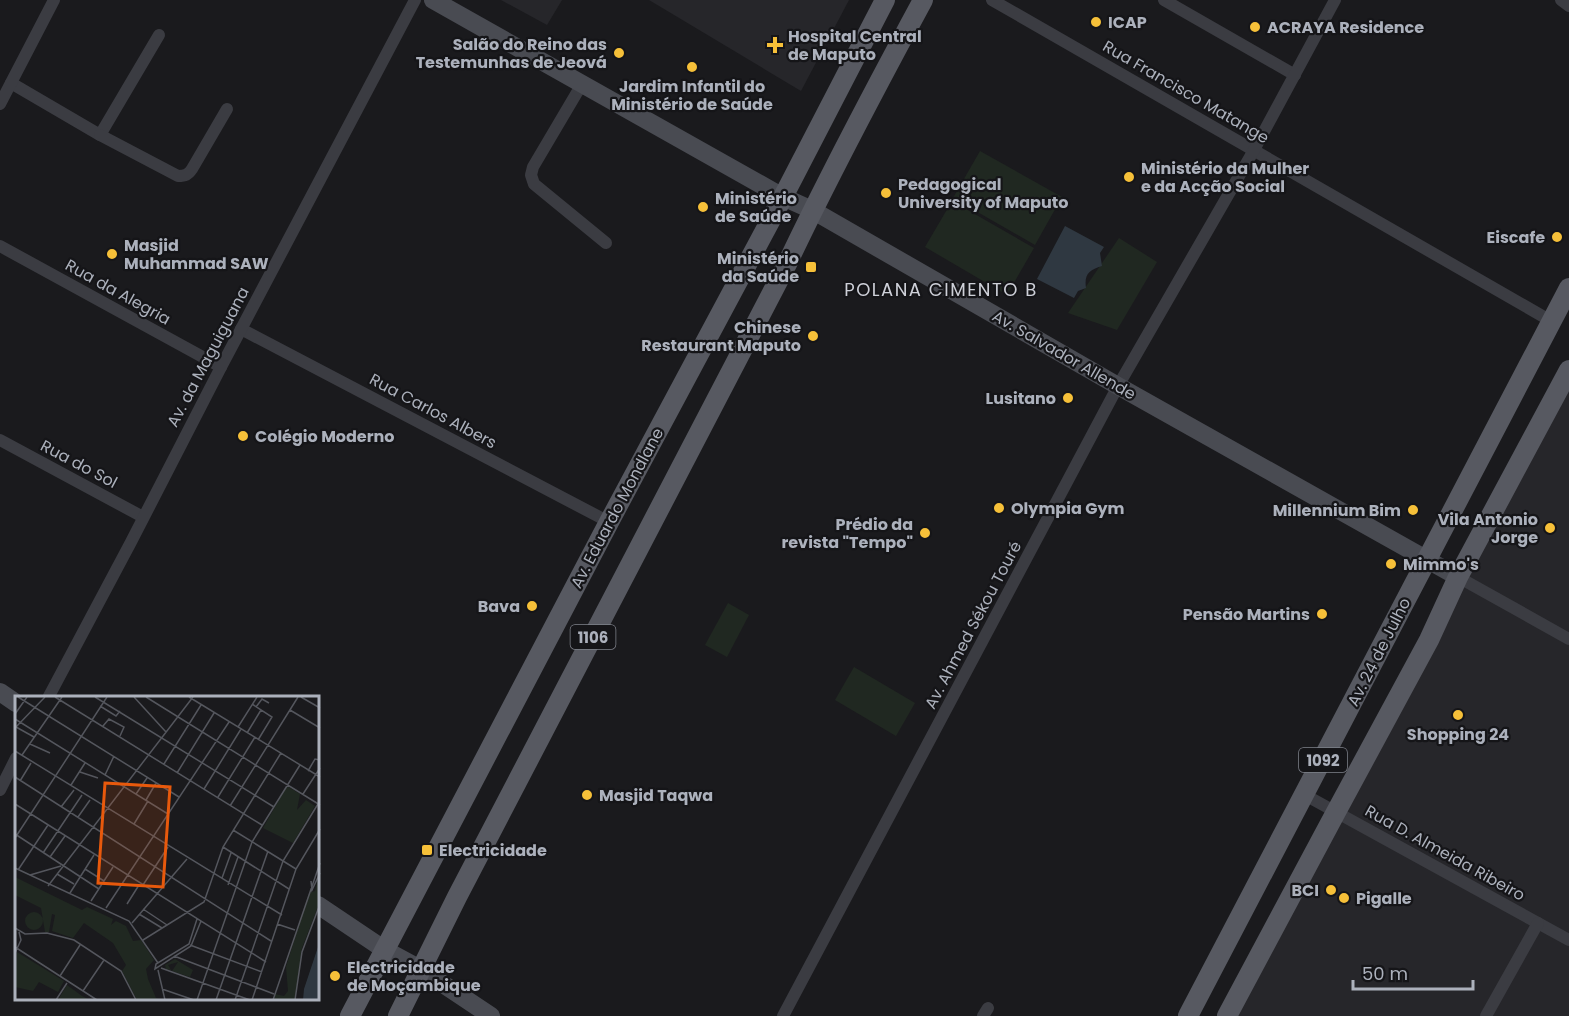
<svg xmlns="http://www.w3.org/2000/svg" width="1569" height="1016" viewBox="0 0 1569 1016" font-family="Poppins,sans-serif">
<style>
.built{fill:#26262a}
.green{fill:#202821}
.water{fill:#2f3841}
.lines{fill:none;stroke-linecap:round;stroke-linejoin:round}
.street{stroke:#3b3c42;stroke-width:12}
.secondary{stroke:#494b52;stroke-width:18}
.primary{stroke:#575961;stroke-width:20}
.poi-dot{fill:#f6c039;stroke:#151518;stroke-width:2}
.labels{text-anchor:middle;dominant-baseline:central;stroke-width:4.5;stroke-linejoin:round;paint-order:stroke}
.shield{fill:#151518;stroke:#7f828b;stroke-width:1.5}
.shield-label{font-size:15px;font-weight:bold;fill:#acb1bc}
.poi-label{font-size:16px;font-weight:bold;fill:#acb1bc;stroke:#151518;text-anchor:start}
.street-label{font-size:16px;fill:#acb1bc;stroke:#151518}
.neighbourhood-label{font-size:18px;letter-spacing:1.5px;fill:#ced0d8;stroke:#151518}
.inset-road{fill:none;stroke:#54565d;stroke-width:1.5}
.view{fill:#e8590c;fill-opacity:0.15;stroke:#e8590c;stroke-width:3}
.inset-edge{fill:none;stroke:#acb1bc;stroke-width:3}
</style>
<rect width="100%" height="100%" fill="#1a1a1d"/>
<!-- built -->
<g class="built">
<path d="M501,0H562L547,25Z"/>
<path d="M649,0H849L801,91Z"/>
<path d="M1569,379V1016H1221Z"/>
</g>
<!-- green -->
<g class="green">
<path d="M980,151L1062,197L1035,245L953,198Z"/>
<path d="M952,201L1034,248L1007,295L925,247Z"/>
<path d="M1119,238L1157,262L1117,330L1068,313Z"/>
<path d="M728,603L749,615L727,657L705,645Z"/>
<path d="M854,667L915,703L896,736L835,700Z"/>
</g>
<!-- water -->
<path class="water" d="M1065,226L1104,247L1100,253L1102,266C1089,270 1084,274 1086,288L1078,291L1074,298L1037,279Z"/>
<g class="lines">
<!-- street -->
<g class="street">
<path d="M992,0L1551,321"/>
<path d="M1164,0L1295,75"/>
<path d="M1561,0L1569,6"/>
<path d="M11,83L100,135L159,35"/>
<path d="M582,84L533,167L531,175L534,184L606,243"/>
<path d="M0,104L54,0"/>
<path d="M100,135L178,176C185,176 188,175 192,169L227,109"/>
<path d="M0,246L221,367"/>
<path d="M241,329L609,522"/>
<path d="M0,440L143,517"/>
<path d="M1458,577L1569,639"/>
<path d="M48,698L131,542L221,367L415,0"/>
<path d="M0,790L16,758"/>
<path d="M1305,795L1569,940"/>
<path d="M783,1016L1118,386L1254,150L1335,0"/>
<path d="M983,1016L988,1008"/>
<path d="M1486,1016L1538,923"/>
</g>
<!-- secondary -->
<g class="secondary">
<path d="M433,0L783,197L812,210L1118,386L1458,577"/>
<path d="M0,692L16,703"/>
<path d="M318,905L385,950L422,970L491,1016"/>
</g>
<!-- primary -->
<g class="primary">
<path d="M350,1016L609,522L783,197L885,0"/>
<path d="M398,1016L457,897L787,264C829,175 876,87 923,0"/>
<path d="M1188,1016L1569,288"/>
<path d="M1227,1016L1336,812L1429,640L1458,577L1569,370"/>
</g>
</g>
<!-- markers -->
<g class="poi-dot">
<circle cx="1096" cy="22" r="6"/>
<circle cx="1255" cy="27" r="6"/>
<path d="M772 36h6v6h6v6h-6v6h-6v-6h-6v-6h6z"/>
<circle cx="619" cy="53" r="6"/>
<circle cx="692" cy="67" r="6"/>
<circle cx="1129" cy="177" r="6"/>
<circle cx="886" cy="193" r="6"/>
<circle cx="703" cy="207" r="6"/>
<circle cx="1557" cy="237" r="6"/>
<circle cx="112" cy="254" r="6"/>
<rect x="805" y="261" width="12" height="12" rx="3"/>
<circle cx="813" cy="336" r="6"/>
<circle cx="1068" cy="398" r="6"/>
<circle cx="243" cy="436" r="6"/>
<circle cx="999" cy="508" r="6"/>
<circle cx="1413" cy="510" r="6"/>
<circle cx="1550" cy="528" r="6"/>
<circle cx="925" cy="533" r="6"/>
<circle cx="1391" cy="564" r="6"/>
<circle cx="532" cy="606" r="6"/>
<circle cx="1322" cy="614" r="6"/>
<circle cx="1458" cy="715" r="6"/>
<circle cx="587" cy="795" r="6"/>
<rect x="421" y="844" width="12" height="12" rx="3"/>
<circle cx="1331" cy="890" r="6"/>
<circle cx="1344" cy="898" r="6"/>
<circle cx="335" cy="976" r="6"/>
</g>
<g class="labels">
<!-- shield labels -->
<g class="shield">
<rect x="570.5" y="625" width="45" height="24" rx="4.5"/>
<rect x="1299" y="748" width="48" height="24" rx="4.5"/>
</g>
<g class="shield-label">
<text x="593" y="637">1106</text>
<text x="1323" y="760">1092</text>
</g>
<!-- poi labels -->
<g class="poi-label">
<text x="1108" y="22">ICAP</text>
<text x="1267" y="27">ACRAYA Residence</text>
<text x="788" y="36">Hospital Central<tspan x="788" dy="18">de Maputo</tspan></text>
<text x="607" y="44" text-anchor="end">Salão do Reino das<tspan x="607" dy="18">Testemunhas de Jeová</tspan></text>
<text x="692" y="86" text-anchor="middle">Jardim Infantil do<tspan x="692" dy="18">Ministério de Saúde</tspan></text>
<text x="1141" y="168">Ministério da Mulher<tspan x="1141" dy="18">e da Acção Social</tspan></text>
<text x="898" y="184">Pedagogical<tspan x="898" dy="18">University of Maputo</tspan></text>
<text x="715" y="198">Ministério<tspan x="715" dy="18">de Saúde</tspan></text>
<text x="1545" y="237" text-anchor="end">Eiscafe</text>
<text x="124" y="245">Masjid<tspan x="124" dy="18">Muhammad SAW</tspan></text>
<text x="799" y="258" text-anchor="end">Ministério<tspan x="799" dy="18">da Saúde</tspan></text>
<text x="801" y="327" text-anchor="end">Chinese<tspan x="801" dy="18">Restaurant Maputo</tspan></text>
<text x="1056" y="398" text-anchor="end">Lusitano</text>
<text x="255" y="436">Colégio Moderno</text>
<text x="1011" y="508">Olympia Gym</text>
<text x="1401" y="510" text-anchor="end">Millennium Bim</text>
<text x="1538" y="519" text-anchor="end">Vila Antonio<tspan x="1538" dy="18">Jorge</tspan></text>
<text x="913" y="524" text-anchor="end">Prédio da<tspan x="913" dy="18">revista "Tempo"</tspan></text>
<text x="1403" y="564">Mimmo's</text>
<text x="520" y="606" text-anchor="end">Bava</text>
<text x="1310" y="614" text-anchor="end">Pensão Martins</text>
<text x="1458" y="734" text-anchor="middle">Shopping 24</text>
<text x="599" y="795">Masjid Taqwa</text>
<text x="439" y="850">Electricidade</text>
<text x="1319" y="890" text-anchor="end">BCI</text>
<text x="1356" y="898">Pigalle</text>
<text x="347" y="967">Electricidade<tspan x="347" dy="18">de Moçambique</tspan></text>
</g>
<!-- street labels -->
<g class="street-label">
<text transform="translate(1186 92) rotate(30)">Rua Francisco Matange</text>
<text transform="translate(118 292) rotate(29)">Rua da Alegria</text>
<text transform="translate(1064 355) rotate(30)">Av. Salvador Allende</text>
<text transform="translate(208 357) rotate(-62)">Av. da Maguiguana</text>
<text transform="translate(433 411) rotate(28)">Rua Carlos Albers</text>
<text transform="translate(79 464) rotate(28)">Rua do Sol</text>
<text transform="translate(617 508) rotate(-62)">Av. Eduardo Mondlane</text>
<text transform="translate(973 625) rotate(-62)">Av. Ahmed Sékou Touré</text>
<text transform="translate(1379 652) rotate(-63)">Av. 24 de Julho</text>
<text transform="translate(1445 853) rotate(29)">Rua D. Almeida Ribeiro</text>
</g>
<!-- neighbourhood labels -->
<g class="neighbourhood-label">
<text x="941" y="289">POLANA CIMENTO B</text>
</g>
</g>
<!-- overview -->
<g transform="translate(15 696)">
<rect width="304" height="304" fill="#1a1a1d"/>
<path d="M272,90L285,98L282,114L291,104L300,110L278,147L248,132ZM304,179V208L287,252L280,304H259L260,298L269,300L273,295L271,271L294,197L300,195ZM0,181L67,214L72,211L98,223L96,229L101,225L111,230L118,245L126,244L139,264L131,273L133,283L141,302L148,304H122L107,275L111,269L98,247L69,227L58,242L37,235L40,219L37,218L34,236H30L26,212L0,199ZM10 225a9 9 0 1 1 18 0a9 9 0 1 1-18 0ZM2,256L49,285L43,296L24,286L18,295L0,291ZM160,263L178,274L175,281L157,275L163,266L153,269L156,274L151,273L150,269ZM52,289L67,300L75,304H43Z" fill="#202821"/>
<path d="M304,248V304H288L289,293Z" fill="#2f3841"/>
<path class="inset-road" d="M3,1L164,101M40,1L247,129M80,1L259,111M119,1L151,36M131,1L305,109M174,1L305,81M286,1L305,12M237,8L257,21L243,44M85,10L101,20L105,15M241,11L247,3L254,7M275,14L305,32M0,18L12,1M0,23L153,118M88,30L94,23L109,31L105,40M1,31L19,41M223,31L242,1M0,32L30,1M232,37L246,14M15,48L35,57M0,55L267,219M7,59L47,1M149,68L186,9M293,75L300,63L305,64M65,76L83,82M162,77L199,17M90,79L99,60M0,81L256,245M5,85L16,67M56,89L70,67M189,93L226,33M121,98L132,82M288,98L305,72M203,101L240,41M131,104L141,87M0,108L251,266M215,110L283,1M46,111L59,94M63,121L75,104M119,128L133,105M218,134L281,173M0,138L84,193M0,142L92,1M208,151L274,193M28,157L67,99M35,161L50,140M0,172L114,225L143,267M70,173L89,185M3,174L33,129M42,178L59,188M15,179L46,170M207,182L216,157M296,185L297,194L305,177M128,189L153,151M213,189L223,161M33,190L178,1M55,197L79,159M76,205L98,171M112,208L124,189M91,212L214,26M128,213L152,229M124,218L147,232M182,223L174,248L141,268L140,273L176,250L186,225M117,227L172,163M262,228L280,234M0,232L10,238L32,237L59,244L106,275L121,304M128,244L189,206L208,151L266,57M175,249L247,276M0,251L82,304M0,257L6,244L4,236M159,260L259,298M146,272L235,304M143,274L150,304M45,280L65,249M147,293L179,304M68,295L89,264M41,304L52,287M182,304L237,146L285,69M201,304L253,155M220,304L268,165L303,108M237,304L281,173L305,133M258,304L305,167M280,304L287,256L305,208"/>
<path class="view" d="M90,87L155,91L148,191L83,187Z"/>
<rect width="304" height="304" class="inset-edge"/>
</g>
<!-- scale -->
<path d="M1353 980v9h120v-9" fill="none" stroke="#acb1bc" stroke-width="3"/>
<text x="1362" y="980" font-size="18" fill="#acb1bc" stroke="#151518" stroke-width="4.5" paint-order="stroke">50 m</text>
</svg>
